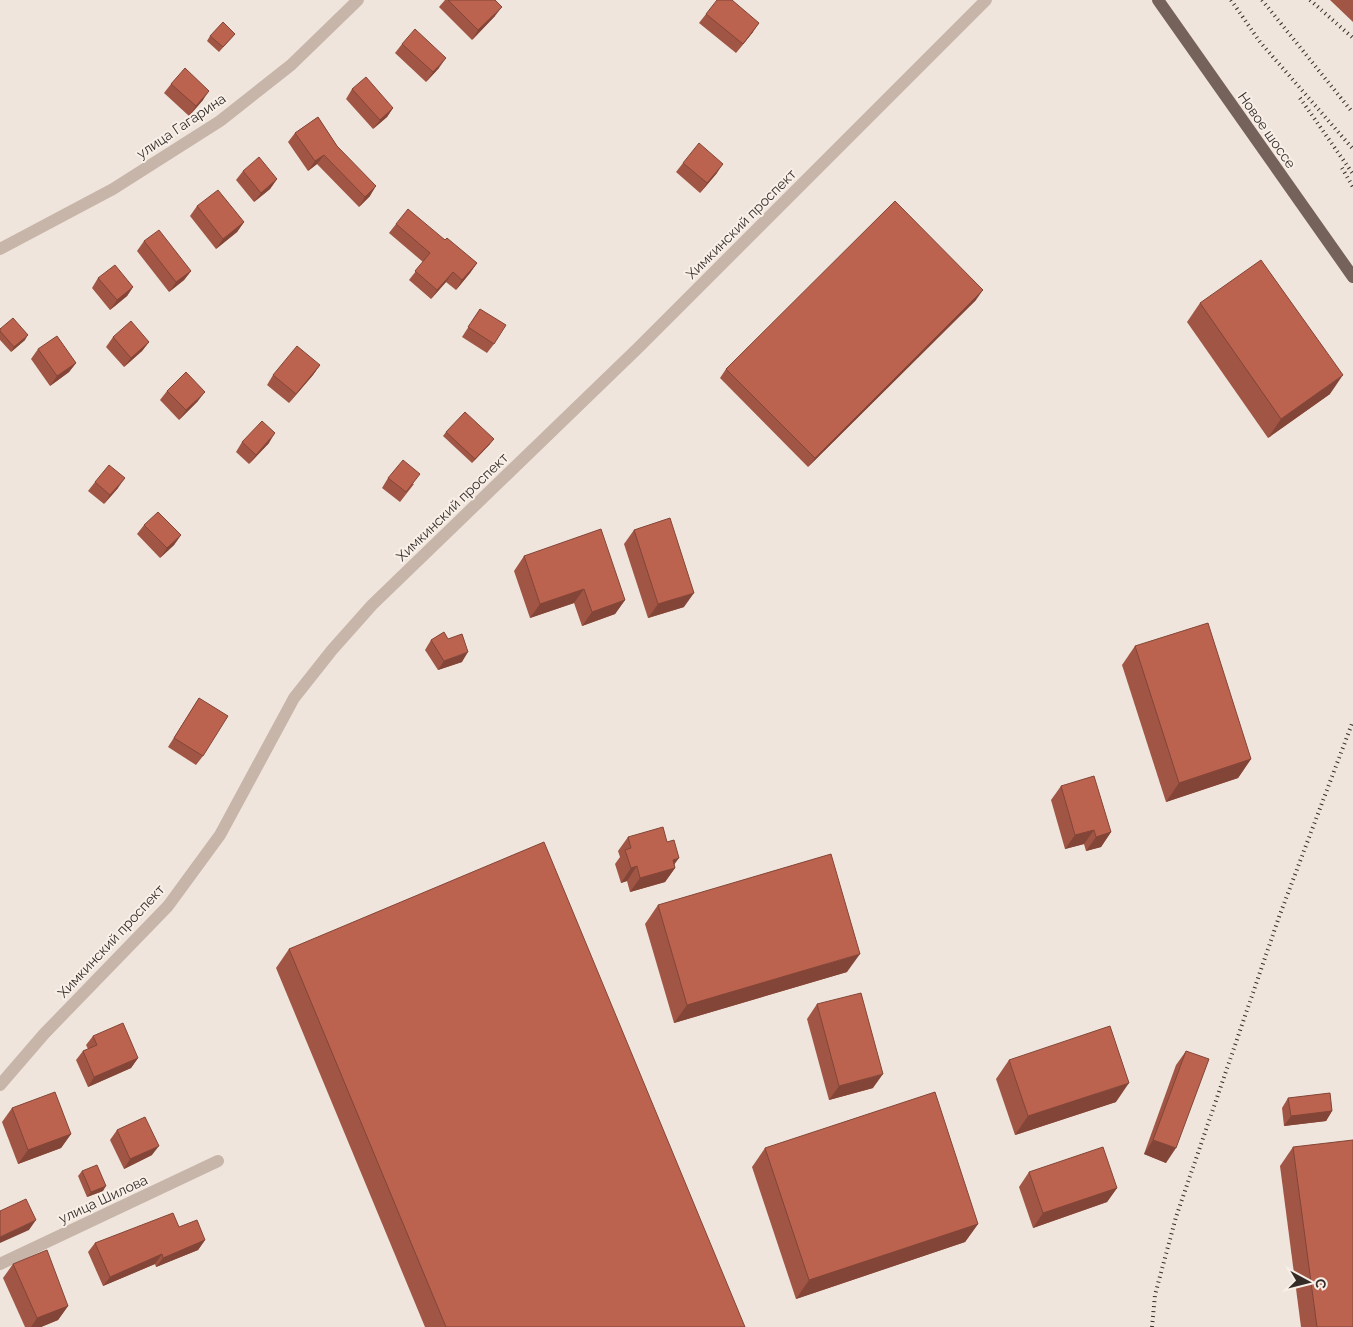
<svg xmlns="http://www.w3.org/2000/svg" width="1353" height="1327" viewBox="0 0 1353 1327" font-family="Raleway,sans-serif">
<style>
.lines{fill:none;stroke-linecap:round;stroke-linejoin:round}
.minor{stroke:#c7b5a9;stroke-width:12}
.major{stroke:#75625b;stroke-width:12}
.rail{stroke:#352c28;stroke-width:4;stroke-dasharray:1 4;stroke-linecap:butt}
.wall{fill:#a15544}
.shaded-wall{fill:#834537}
.building{fill:#bb634f;stroke:#834537}
.labels{text-anchor:middle;dominant-baseline:central;stroke-width:4;stroke-linejoin:round;paint-order:stroke}
.street-label{font-size:14px;fill:#352c28;stroke:#f8f0e8}
</style>
<rect width="100%" height="100%" fill="#f0e5dc"/>
<g class="lines">
<!-- minor -->
<g class="minor">
<path d="M0,249L113,189L220,121L291,65L358,0"/>
<path d="M0,1085L44,1034L168,906L220,835L294,698L332,650L372,605L638,348L986,0"/>
<path d="M0,1264L218,1161"/>
</g>
<!-- major -->
<path class="major" d="M1158,0L1353,277"/>
<!-- rail -->
<g class="rail">
<path d="M1231,0L1260,42L1353,149"/>
<path d="M1262,0L1353,113"/>
<path d="M1310,0L1353,38"/>
<path d="M1300,98L1353,174"/>
<path d="M1342,168L1353,187"/>
<path d="M1152,1327L1155,1295L1176,1217L1279,917L1353,721"/>
</g>
</g>
<!-- wall -->
<g class="wall">
<path d="M445,0H495V16L472,40L439,7Z"/>
<path d="M1330,0H1353V22Z"/>
<path d="M706,14L753,32L736,53L699,23Z"/>
<path d="M235,34L219,52L207,41L210,36Z"/>
<path d="M402,44L439,68L426,82L395,53Z"/>
<path d="M171,84L203,100L189,116L164,93Z"/>
<path d="M352,89L393,108L387,117L373,129L346,99Z"/>
<path d="M318,117L370,196L359,207L317,164L308,171L288,142L295,133Z"/>
<path d="M683,163L717,173L700,193L676,172Z"/>
<path d="M243,171L277,179L270,189L254,202L236,180Z"/>
<path d="M197,206L244,222L237,232L216,249L190,216Z"/>
<path d="M396,224L445,240L477,263L470,273L456,290L446,282L431,299L409,280L423,262L389,233Z"/>
<path d="M144,241L191,271L184,280L169,292L137,251Z"/>
<path d="M98,278L133,287L127,296L110,310L92,288Z"/>
<path d="M976,300L808,467L720,378L726,369Z"/>
<path d="M1200,303L1330,394L1268,438L1187,322Z"/>
<path d="M480,309L494,344L487,353L462,337Z"/>
<path d="M0,329L25,340L11,352L0,340Z"/>
<path d="M113,337L149,342L142,351L124,367L106,347Z"/>
<path d="M38,349L76,363L69,372L50,386L31,359Z"/>
<path d="M320,365L313,375L289,403L267,385L273,375Z"/>
<path d="M167,391L198,401L179,420L160,400Z"/>
<path d="M446,432L490,444L472,463L443,436Z"/>
<path d="M242,442L269,443L249,464L236,452Z"/>
<path d="M388,478L414,484L400,502L382,488Z"/>
<path d="M95,482L118,488L104,504L88,491Z"/>
<path d="M144,525L181,535L174,545L160,558L137,534Z"/>
<path d="M634,530L684,607L648,618L624,544Z"/>
<path d="M524,556L625,600L615,614L582,626L574,603L530,618L514,571Z"/>
<path d="M431,640L462,662L438,670L425,650Z"/>
<path d="M1135,646L1251,759L1238,778L1166,802L1122,665Z"/>
<path d="M199,698L203,756L196,765L168,747Z"/>
<path d="M1061,786L1111,832L1101,847L1086,851L1084,844L1065,849L1051,800Z"/>
<path d="M628,837L674,864L675,868L665,882L630,892L627,881L621,883L615,864L620,857L618,851Z"/>
<path d="M658,905L847,972L674,1023L645,924Z"/>
<path d="M289,949L745,1327H425L276,968Z"/>
<path d="M817,1004L873,1088L829,1100L807,1019Z"/>
<path d="M93,1036L138,1058L131,1068L88,1087L76,1060L83,1051L88,1049L86,1045Z"/>
<path d="M1186,1051L1166,1163L1144,1154L1176,1065Z"/>
<path d="M1009,1060L1116,1102L1015,1135L996,1079Z"/>
<path d="M1288,1098L1332,1111L1326,1121L1284,1126L1282,1108Z"/>
<path d="M12,1108L71,1134L61,1148L18,1164L2,1122Z"/>
<path d="M117,1130L152,1155L124,1169L110,1140Z"/>
<path d="M1293,1147L1353,1327H1301L1280,1166Z"/>
<path d="M765,1148L978,1224L965,1242L796,1299L752,1167Z"/>
<path d="M82,1171L103,1191L87,1197L78,1176Z"/>
<path d="M1029,1172L1117,1188L1107,1202L1033,1228L1019,1187Z"/>
<path d="M179,1227L205,1240L198,1250L156,1267L155,1264L103,1286L88,1252L95,1243Z"/>
<path d="M13,1264L68,1306L58,1320L41,1327H25L3,1278Z"/>
</g>
<!-- shaded-wall -->
<g class="shaded-wall">
<path d="M502,7L495,16L472,40L478,30Z"/>
<path d="M759,23L753,32L736,53L743,44Z"/>
<path d="M446,58L439,68L426,82L433,72Z"/>
<path d="M209,91L203,100L189,116L196,106Z"/>
<path d="M393,108L387,117L373,129L380,120Z"/>
<path d="M324,155L317,164L308,171L315,161Z"/>
<path d="M723,164L717,173L700,193L707,183Z"/>
<path d="M277,179L270,189L254,202L261,193Z"/>
<path d="M376,186L370,196L359,207L365,197Z"/>
<path d="M244,222L237,232L216,249L223,239Z"/>
<path d="M477,263L470,273L456,290L462,280Z"/>
<path d="M191,271L184,280L169,292L176,282Z"/>
<path d="M453,272L446,282L431,299L437,290Z"/>
<path d="M133,287L127,296L110,310L117,300Z"/>
<path d="M983,290L976,300L808,467L815,458Z"/>
<path d="M28,335L25,340L11,352L14,347Z"/>
<path d="M149,342L142,351L124,367L131,358Z"/>
<path d="M76,363L69,372L50,386L57,376Z"/>
<path d="M320,365L313,375L289,403L296,394Z"/>
<path d="M1343,375L1330,394L1268,438L1281,419Z"/>
<path d="M205,392L198,401L179,420L186,410Z"/>
<path d="M275,433L269,443L249,464L256,455Z"/>
<path d="M494,439L490,444L472,463L475,459Z"/>
<path d="M125,478L118,488L104,504L110,495Z"/>
<path d="M181,535L174,545L160,558L167,548Z"/>
<path d="M584,589L574,603L530,618L540,604Z"/>
<path d="M694,593L684,607L648,618L658,604Z"/>
<path d="M625,600L615,614L582,626L592,612Z"/>
<path d="M468,652L462,662L438,670L444,661Z"/>
<path d="M1251,759L1238,778L1166,802L1179,783Z"/>
<path d="M1094,830L1084,844L1065,849L1075,835Z"/>
<path d="M1111,832L1101,847L1086,851L1096,837Z"/>
<path d="M679,858L671,869L675,868L665,882L630,892L640,878L673,860Z"/>
<path d="M637,866L627,881L621,883L631,868Z"/>
<path d="M860,954L847,972L674,1023L687,1005Z"/>
<path d="M138,1058L131,1068L88,1087L94,1077Z"/>
<path d="M883,1074L873,1088L829,1100L839,1086Z"/>
<path d="M1129,1083L1116,1102L1015,1135L1028,1116Z"/>
<path d="M1332,1111L1326,1121L1284,1126L1291,1116Z"/>
<path d="M71,1134L61,1148L18,1164L28,1150Z"/>
<path d="M1153,1140L1176,1148L1166,1163L1144,1154Z"/>
<path d="M159,1146L152,1155L124,1169L130,1159Z"/>
<path d="M106,1186L103,1191L87,1197L91,1192Z"/>
<path d="M1117,1188L1107,1202L1033,1228L1043,1213Z"/>
<path d="M36,1220L29,1230L0,1243V1237Z"/>
<path d="M978,1224L965,1242L796,1299L809,1280Z"/>
<path d="M205,1240L198,1250L156,1267L163,1258Z"/>
<path d="M162,1254L155,1264L103,1286L110,1277Z"/>
<path d="M68,1306L58,1320L41,1327H31L37,1318Z"/>
</g>
<!-- building -->
<g class="building">
<path d="M448,0H495L502,7L478,30Z"/>
<path d="M717,0H732L759,23L743,44L706,14Z"/>
<path d="M223,22L235,34L223,47L210,36Z"/>
<path d="M415,29L446,58L433,72L402,44Z"/>
<path d="M185,68L209,91L196,106L171,84Z"/>
<path d="M366,77L393,108L380,120L352,89Z"/>
<path d="M318,117L337,146L376,186L365,197L324,155L315,161L295,133Z"/>
<path d="M699,143L723,164L707,183L683,163Z"/>
<path d="M259,157L277,179L261,193L243,171Z"/>
<path d="M218,190L244,222L223,239L197,206Z"/>
<path d="M895,201L983,290L815,458L726,369Z"/>
<path d="M408,209L445,240L447,238L477,263L462,280L453,272L437,290L415,271L430,253L396,224Z"/>
<path d="M159,230L191,271L176,282L144,241Z"/>
<path d="M1261,260L1343,375L1281,419L1200,303Z"/>
<path d="M115,265L133,287L117,300L98,278Z"/>
<path d="M480,309L506,325L494,344L468,327Z"/>
<path d="M13,318L28,335L14,347L0,331V329Z"/>
<path d="M131,321L149,342L131,358L113,337Z"/>
<path d="M57,336L76,363L57,376L38,349Z"/>
<path d="M297,346L320,365L296,394L273,375Z"/>
<path d="M186,372L205,392L186,410L167,391Z"/>
<path d="M465,412L494,439L475,459L446,432Z"/>
<path d="M262,421L275,433L256,455L242,442Z"/>
<path d="M403,460L420,474L406,492L388,478Z"/>
<path d="M109,465L125,478L110,495L95,482Z"/>
<path d="M158,512L181,535L167,548L144,525Z"/>
<path d="M670,518L694,593L658,604L634,530Z"/>
<path d="M601,529L625,600L592,612L584,589L540,604L524,556Z"/>
<path d="M1208,623L1251,759L1179,783L1135,646Z"/>
<path d="M444,632L448,639L462,634L468,652L444,661L431,640Z"/>
<path d="M199,698L228,716L203,756L174,738Z"/>
<path d="M1094,776L1111,832L1096,837L1094,830L1075,835L1061,786Z"/>
<path d="M663,827L667,842L674,840L679,858L673,860L675,868L640,878L637,866L631,868L625,850L631,848L628,837Z"/>
<path d="M544,842L745,1327H446L289,949Z"/>
<path d="M831,854L860,954L687,1005L658,905Z"/>
<path d="M861,993L883,1074L839,1086L817,1004Z"/>
<path d="M123,1023L138,1058L94,1077L83,1051L97,1045L93,1036Z"/>
<path d="M1110,1026L1129,1083L1028,1116L1009,1060Z"/>
<path d="M1186,1051L1209,1059L1176,1148L1153,1140Z"/>
<path d="M55,1092L71,1134L28,1150L12,1108Z"/>
<path d="M935,1092L978,1224L809,1280L765,1148Z"/>
<path d="M1330,1093L1332,1111L1291,1116L1288,1098Z"/>
<path d="M145,1117L159,1146L130,1159L117,1130Z"/>
<path d="M1353,1140V1327H1317L1293,1147Z"/>
<path d="M1103,1147L1117,1188L1043,1213L1029,1172Z"/>
<path d="M97,1165L106,1186L91,1192L82,1171Z"/>
<path d="M26,1199L36,1220L0,1237V1211Z"/>
<path d="M173,1213L179,1227L197,1220L205,1240L163,1258L162,1254L110,1277L95,1243Z"/>
<path d="M47,1250L68,1306L37,1318L13,1264Z"/>
</g>
<g class="labels">
<!-- street labels -->
<g class="street-label">
<text transform="translate(181 126) rotate(-34)">улица Гагарина</text>
<text transform="translate(1267 130) rotate(55)">Новое шоссе</text>
<text transform="translate(741 224) rotate(-45)">Химкинский проспект</text>
<text transform="translate(452 507) rotate(-44)">Химкинский проспект</text>
<text transform="translate(111 941) rotate(-47)">Химкинский проспект</text>
<text transform="translate(103 1199) rotate(-25)">улица Шилова</text>
</g>
</g>
<!-- north arrow -->
<g transform="translate(1308 1282) rotate(97)" stroke="#f8f0e8" stroke-width="4" paint-order="stroke">
<path d="M0-4L9 19L0 12L-9 19Z" fill="#352c28"/>
<text y="-8" font-size="14" font-weight="bold" text-anchor="middle" fill="#352c28">С</text>
</g>
</svg>
